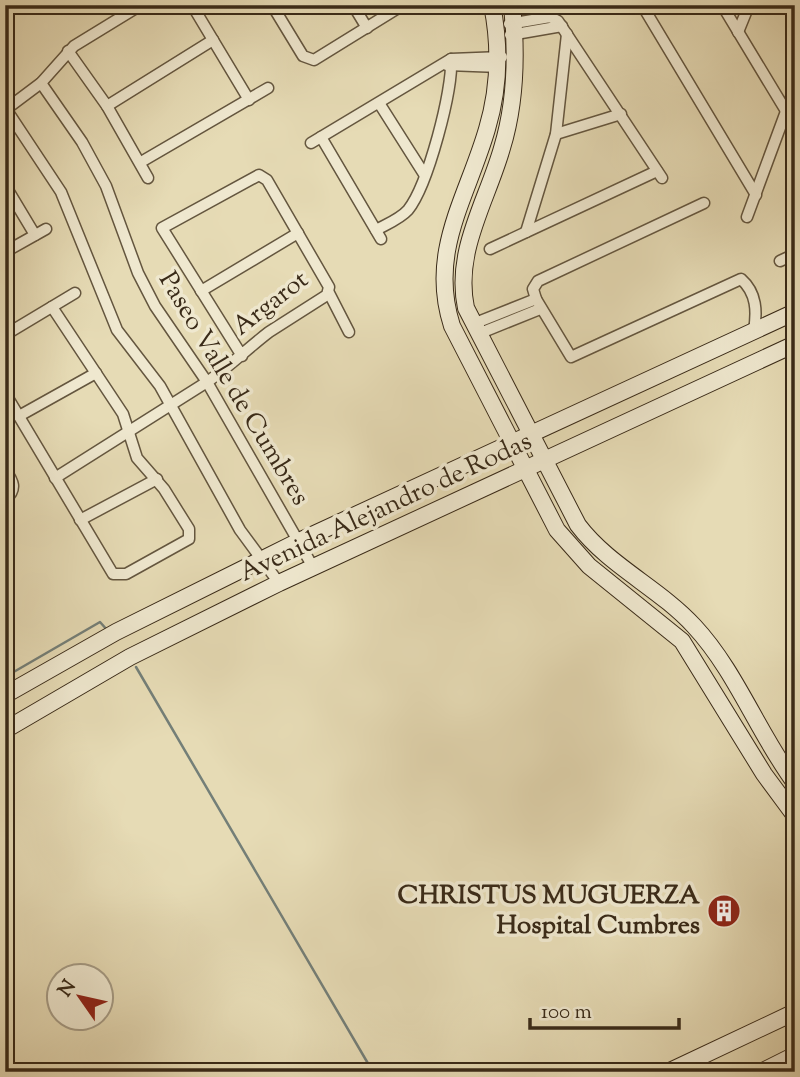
<svg xmlns="http://www.w3.org/2000/svg" width="800" height="1077" viewBox="0 0 800 1077" font-family="'Sorts Mill Goudy',serif">
<style>
.lines{fill:none;stroke-linecap:round;stroke-linejoin:round}
.stream{stroke:#747f78;stroke-width:2.5}
.street-casing{stroke:#64563f;stroke-width:13}
.secondary-casing{stroke:#392a18;stroke-width:18}
.street{stroke:#efe8cf;stroke-width:10}
.secondary{stroke:#efe8cf;stroke-width:16}
.labels{text-anchor:middle;dominant-baseline:central;stroke-width:7;stroke-linejoin:round;paint-order:stroke}
.street-label{font-size:26px;fill:#392a18;stroke:#efe8cf}
.poi-label{font-size:26px;font-weight:bold;fill:#392a18;stroke:#efe8cf;text-anchor:end}
</style>
<rect width="100%" height="100%" fill="#e6dbb5"/>
<filter id="stains"><feTurbulence type="fractalNoise" baseFrequency=".00286" numOctaves="4"/><feColorMatrix values="0 0 0 0 .2 0 0 0 0 .09 0 0 0 0 .02 0 0 0 .5 -.17"/></filter>
<radialGradient id="worn" r=".72"><stop offset=".6" stop-color="#630" stop-opacity="0"/><stop offset="1" stop-color="#630" stop-opacity=".3"/></radialGradient>
<g class="lines">
<!-- stream -->
<g class="stream">
<path d="M136,667L373,1072"/>
<path d="M5,677L100,622L108,631"/>
</g>
<defs>
<g id="street">
<path d="M192,5L249,100"/>
<path d="M272,5L303,56L314,60L403,5"/>
<path d="M353,5L367,28"/>
<path d="M642,5L756,195"/>
<path d="M722,5L786,111"/>
<path d="M509,24L550,17L558,21L662,178"/>
<path d="M738,32L749,5"/>
<path d="M510,35L562,26"/>
<path d="M68,51L107,106L148,178"/>
<path d="M447,65L500,67"/>
<path d="M41,83L82,142L106,186L138,273L155,306L207,382L313,567"/>
<path d="M379,103L424,174"/>
<path d="M107,106L213,40"/>
<path d="M6,109L61,192L117,330L160,386L240,530L279,583"/>
<path d="M5,110L41,83L74,46L141,5"/>
<path d="M556,134L621,114"/>
<path d="M321,137L381,239"/>
<path d="M311,143L451,59L502,57"/>
<path d="M141,162L268,88"/>
<path d="M5,185L35,235"/>
<path d="M704,203L538,281L533,289L536,299L571,357L741,279C757,293 757,312 754,331"/>
<path d="M747,217L795,87"/>
<path d="M376,230C387,224 400,219 408,210C428,185 453,90 451,59"/>
<path d="M526,232L556,134L567,34"/>
<path d="M490,249L657,171"/>
<path d="M5,252L46,229"/>
<path d="M780,261L795,254"/>
<path d="M201,291L298,233"/>
<path d="M329,293L349,332"/>
<path d="M473,324L536,299"/>
<path d="M478,334L540,309"/>
<path d="M5,335L75,293"/>
<path d="M5,393L113,574H126L189,539V529L164,489L137,458L123,414L52,307"/>
<path d="M19,416L96,373"/>
<path d="M5,469C13,481 18,489 5,500"/>
<path d="M55,478L207,382C229,367 248,348 269,332L327,295L329,287L267,180L259,175L162,228L242,356"/>
<path d="M80,520L157,479"/>
</g>
<g id="secondary">
<path d="M492,5C500,45 499,89 487,129C467,198 428,252 452,326L557,530L589,566L682,641L764,774L795,816"/>
<path d="M512,5C517,53 516,102 502,148C487,201 454,251 466,308L578,525C609,566 659,588 694,626C736,671 758,733 795,783"/>
<path d="M5,695L116,632L297,542L795,312"/>
<path d="M5,730L130,657L279,583L795,344"/>
<path d="M668,1072L795,1012"/>
<path d="M761,1072L795,1055"/>
</g>
</defs>
<!-- street casing -->
<use href="#street" class="street-casing"/>
<!-- secondary casing -->
<use href="#secondary" class="secondary-casing"/>
<!-- street -->
<use href="#street" class="street"/>
<!-- secondary -->
<use href="#secondary" class="secondary"/>
</g>
<!-- icons -->
<defs>
<symbol id="building-disc" viewBox="-11 -11 22 22"><circle r="9.5" fill="#8f2418" stroke="#efe8cf"/><path d="M-4-6H4V6H1V3H-1V6H-4ZM-2.5-4.3h1.7v1.8h-1.7ZM.8-4.3h1.7v1.8H.8ZM-2.5-1h1.7V.8h-1.7ZM.8-1h1.7V.8H.8Z" fill="#fff"/></symbol>
</defs>
<g fill-rule="evenodd">
<use href="#building-disc" x="705" y="892" width="38" height="38"/>
</g>
<g class="labels">
<!-- street labels -->
<g class="street-label">
<text transform="translate(271 304) rotate(-38)">Argarot</text>
<text transform="translate(233 389) rotate(59)">Paseo Valle de Cumbres</text>
<text transform="translate(386 508) rotate(-25)">Avenida Alejandro de Rodas</text>
</g>
<!-- poi labels -->
<g class="poi-label">
<text x="700" y="896">CHRISTUS MUGUERZA<tspan x="700" dy="30">Hospital Cumbres</tspan></text>
</g>
</g>
<!-- margin -->
<rect width="800" height="1077" fill="none" stroke="#e6dbb5" stroke-width="28"/>
<rect x="7" y="7" width="786" height="1063" fill="none" stroke="#392a18" stroke-width="3.5"/>
<rect x="14" y="14" width="772" height="1049" fill="none" stroke="#392a18" stroke-width="2"/>
<!-- north arrow -->
<g transform="translate(80 997) rotate(304)"><circle r="33" fill="#efe8cf" stroke="#a69c86" stroke-width="2"/>
<path d="M0-5L12 26L0 18L-12 26Z" fill="#8f2418"/>
<text y="-10" font-size="19" font-weight="bold" text-anchor="middle" fill="#392a18">N</text>
</g>
<!-- scale -->
<path d="M530 1018v10h149v-10" fill="none" stroke="#392a18" stroke-width="3.5"/>
<text x="541" y="1018" font-size="21" fill="#392a18" stroke="#efe8cf" stroke-width="5" paint-order="stroke">100 m</text>
<rect width="100%" height="100%" filter="url(#stains)"/>
<rect width="100%" height="100%" fill="url(#worn)"/>
</svg>
